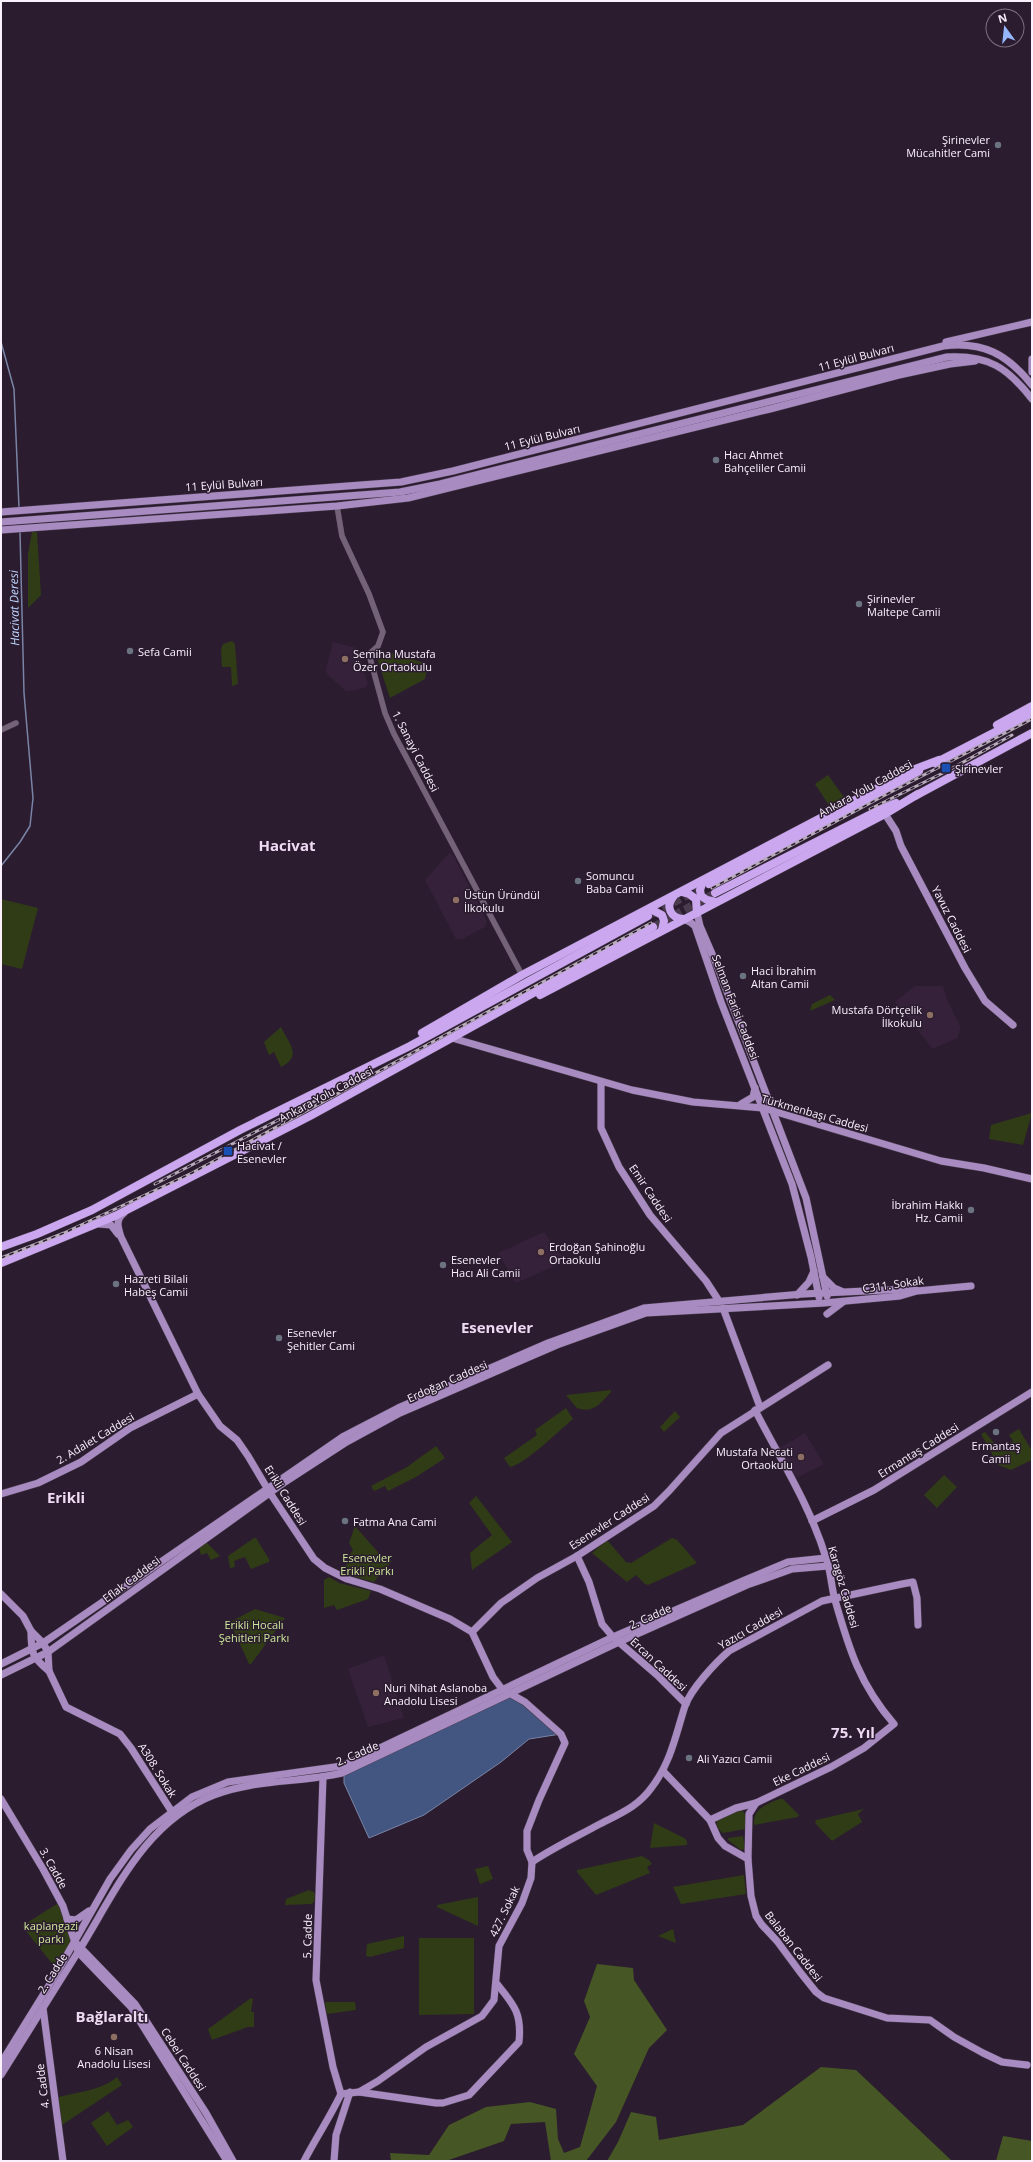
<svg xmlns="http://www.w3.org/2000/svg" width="1033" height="2162" viewBox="0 0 1033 2162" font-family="'Open Sans',sans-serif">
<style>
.built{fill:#35213a}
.green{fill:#303c16}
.forest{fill:#465624}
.water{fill:#425681;stroke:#7a84a6}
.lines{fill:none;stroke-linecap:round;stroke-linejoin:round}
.stream{stroke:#7a84a6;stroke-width:1.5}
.highway-tunnel{stroke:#4a3c4e;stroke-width:8;stroke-dasharray:8 4;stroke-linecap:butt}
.minor-casing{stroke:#46394a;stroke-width:6}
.major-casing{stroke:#46394a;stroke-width:8}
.highway-casing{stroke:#46394a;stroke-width:9}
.minor{stroke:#746278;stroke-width:5.5}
.major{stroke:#a88bc0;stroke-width:7}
.highway{stroke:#cba7f0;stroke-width:8}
.rail-casing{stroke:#b8acbb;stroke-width:3}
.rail{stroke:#2b1c2f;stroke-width:1.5;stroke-dasharray:4.5;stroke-linecap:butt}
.worship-dot{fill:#6b7280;stroke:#2b1c2f;stroke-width:1.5}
.education-dot{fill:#8d6e63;stroke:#2b1c2f;stroke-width:1.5}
.transit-dot{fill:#1a4fb4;stroke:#2b1c2f;stroke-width:1.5}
.labels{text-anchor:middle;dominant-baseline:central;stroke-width:3;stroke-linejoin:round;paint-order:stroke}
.poi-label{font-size:11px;fill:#fbf0fd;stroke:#2b1c2f;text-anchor:start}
.street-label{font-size:11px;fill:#fbf0fd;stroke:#2b1c2f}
.park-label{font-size:11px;fill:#cee99b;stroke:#2b1c2f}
.water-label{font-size:12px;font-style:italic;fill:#bdd2fc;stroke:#2b1c2f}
.district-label{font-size:15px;font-weight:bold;fill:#efdaf4;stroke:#2b1c2f}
</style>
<rect width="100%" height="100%" fill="#2b1c2f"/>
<!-- built -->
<g class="built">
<path d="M333,642L357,648L368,684L366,687L347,692L327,674L326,669Z"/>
<path d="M449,853L453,855L487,921L485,927L462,939H456L425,880Z"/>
<path d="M915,986H943L947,1000L961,1028L957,1038L933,1049L895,1002Z"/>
<path d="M544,1232L565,1260L562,1263L516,1283L498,1253Z"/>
<path d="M805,1433L824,1464L794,1479L778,1449Z"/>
<path d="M384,1655L404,1718L368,1727L348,1669Z"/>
</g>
<!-- green -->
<g class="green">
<path d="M32,532H37L41,595L28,608V554Z"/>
<path d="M232,641L235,644L238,684L232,686L231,667H222L221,649L223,644Z"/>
<path d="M381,650L428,664L425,679L390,698L376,655Z"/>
<path d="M828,775L846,800L832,810L815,784Z"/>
<path d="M1,899L38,908L22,969L1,964Z"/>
<path d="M830,995L835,1000L810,1011L812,1004Z"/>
<path d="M281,1027C289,1044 303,1056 281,1067L274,1052L269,1055L264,1042Z"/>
<path d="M1032,1113L1023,1145L989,1139L991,1125Z"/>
<path d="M611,1390V1392C601,1403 593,1414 577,1408L566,1395Z"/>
<path d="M566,1408L573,1419C560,1430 524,1465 510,1467L504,1458L537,1435L535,1430Z"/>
<path d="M675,1411L680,1417L664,1432L660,1427Z"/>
<path d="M1019,1429L1032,1451V1460L1011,1470L998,1465L981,1434L985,1432L999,1449L1013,1441L1009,1435Z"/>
<path d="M436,1446L445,1458L416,1477L388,1491L385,1486L374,1491L371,1486L407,1467Z"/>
<path d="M944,1475L957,1487L937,1508L924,1495Z"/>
<path d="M476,1496L512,1542L472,1570L470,1553L492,1535L469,1503Z"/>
<path d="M355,1526L382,1557L392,1561L374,1582L341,1573L342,1569L351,1560L348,1557L353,1550L349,1543Z"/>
<path d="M254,1538H256L269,1559V1562L251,1569L245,1557L234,1561L235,1567L230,1568L228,1556Z"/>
<path d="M672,1538L677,1540L697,1563L648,1585L645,1584L636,1575L627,1582L592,1553L607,1540L626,1562L631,1563Z"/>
<path d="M206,1542L220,1556L211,1560L207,1553L201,1555L199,1548Z"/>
<path d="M329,1577L339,1583L371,1591L368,1599L337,1610L334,1605L324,1608V1580Z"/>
<path d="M255,1609L285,1618L251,1664H249L230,1622Z"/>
<path d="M780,1799H783L799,1815L798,1817L754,1825C752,1809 768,1803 780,1799Z"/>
<path d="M742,1809L745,1815V1829L723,1833C719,1831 715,1825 717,1820Z"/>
<path d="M864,1809L858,1814L862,1822L832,1841L815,1823L816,1820Z"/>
<path d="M654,1823L684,1838L687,1841V1845L650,1848Z"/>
<path d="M743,1836L745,1849L741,1850L728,1840V1838Z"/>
<path d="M642,1856L649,1860L652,1864L647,1867L650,1873L596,1895L577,1872V1870Z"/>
<path d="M488,1866L493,1879L480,1884L475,1869Z"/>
<path d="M744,1875L746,1894L681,1904L673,1887Z"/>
<path d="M309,1890L314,1892L315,1896L314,1902L311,1904L285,1905L286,1899Z"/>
<path d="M478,1897V1926L437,1907V1905Z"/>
<path d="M60,1902L74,1941L54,1966L22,1926Z"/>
<path d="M673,1929L676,1943L658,1936Z"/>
<path d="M404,1936V1948L370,1957L366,1956L367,1944Z"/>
<path d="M419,1938H474V2014L419,2015Z"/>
<path d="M251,1998L253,1999L251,2012H254V2027H248L212,2040L208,2029Z"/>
<path d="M325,2002H355L356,2010L327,2014Z"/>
<path d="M117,2077L122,2085L62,2125L57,2100L59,2097C78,2092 102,2090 117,2077Z"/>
<path d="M108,2111L117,2125L128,2120L133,2127L107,2146L91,2123Z"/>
</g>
<!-- forest -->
<g class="forest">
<path d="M597,1964L633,1968L634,1980L667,2030L649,2048L616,2122L586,2161H551L545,2122L511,2124L504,2141L446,2161H391L390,2153L429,2155L449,2125L486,2107L530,2102L556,2109L558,2139L564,2153L580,2147L597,2086L574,2054L590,2017L584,2001Z"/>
<path d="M821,2067L856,2070L952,2161H607L618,2142L631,2112L656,2117L659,2140L743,2125Z"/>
<path d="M1003,2136L1032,2141V2161H996Z"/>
</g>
<!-- water -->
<path class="water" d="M510,1693L561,1734L529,1739L501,1762L424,1815L369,1838L344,1783V1772Z"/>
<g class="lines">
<!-- stream -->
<g class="stream">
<path d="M1,342L14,389L19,508"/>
<path d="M1,866L20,842L30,826L33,798L24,693L20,532"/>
</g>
<!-- highway-tunnel -->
<g class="highway-tunnel">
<path d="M652,914L705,886"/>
<path d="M653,927L715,893"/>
</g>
<defs>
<g id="minor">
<path d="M337,506L342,536L369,594L383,632L378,646L369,654L370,658L385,713L394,734L522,975"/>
<path d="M1,730L16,723"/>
</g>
<g id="major">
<path d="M946,342L1032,322"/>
<path d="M1032,359V372"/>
<path d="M1,512L401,482L453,471L943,346C983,341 1007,354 1032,385"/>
<path d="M1,522L400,492L440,484L947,357C988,355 1007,367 1032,399"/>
<path d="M1,530L337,506L408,498L770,409L899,375L950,364L975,361"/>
<path d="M885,814L896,831L901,846L965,968L985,1001L1013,1025"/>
<path d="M697,913L700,926L716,963L806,1198L827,1296"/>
<path d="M683,919L690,922L695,926L721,1002L792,1184L811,1257L819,1297"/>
<path d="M452,1038L632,1090L693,1102L763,1108L941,1161L984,1168L1032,1179"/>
<path d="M601,1083V1128L619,1167L650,1215L706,1281L719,1301"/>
<path d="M741,1104L753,1097L755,1088"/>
<path d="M124,1213C115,1220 118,1227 121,1237L198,1394L220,1426L237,1440L248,1456L270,1493L314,1559L325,1568L347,1579L380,1589L450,1619L472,1632L493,1677L502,1689L525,1702L561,1734L565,1743L539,1800L527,1831V1850L532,1862L531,1878L522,1903L499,1946L494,2000L482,2016L426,2047L378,2081L359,2092L341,2094"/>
<path d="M99,1224L111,1225L118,1234"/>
<path d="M823,1277L834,1288L841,1291"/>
<path d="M797,1295L809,1282L814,1271"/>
<path d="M723,1308L760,1407"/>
<path d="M827,1314L843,1302"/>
<path d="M1,1494L38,1483L81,1462L130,1428L198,1394"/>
<path d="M812,1521L874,1490L1032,1392"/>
<path d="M577,1556L589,1582L602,1624L613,1637L657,1675L686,1704"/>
<path d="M1,1594L23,1616L31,1631L43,1643L48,1652L49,1671L66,1707L120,1734L131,1748L174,1815"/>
<path d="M31,1631C31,1653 32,1657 49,1671"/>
<path d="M472,1632L501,1603L537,1578L577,1556L654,1506L669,1491L721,1433L828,1365"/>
<path d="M1,1664L43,1643L344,1436L398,1408L548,1343L644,1308L803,1294L907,1289L916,1290"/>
<path d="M1,1675L48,1652L285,1482L345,1443L400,1413L557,1345L646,1313L824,1303L900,1296L917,1291L971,1286"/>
<path d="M663,1771L710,1820L718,1838L725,1846L748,1859L751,1896L756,1916L762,1925L777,1941L800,1972L816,1992L824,1998L887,2018L930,2020L954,2037L983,2053L1002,2062L1027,2065"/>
<path d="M323,1777L316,1980L333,2067L341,2094"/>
<path d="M1,1799L43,1869L63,1906L78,1952L131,2007L227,2161"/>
<path d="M710,1820L736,1808L756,1803"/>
<path d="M748,1859L749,1814L756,1803L831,1767L864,1748L894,1724C860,1685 849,1649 835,1600C831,1586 831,1571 826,1558C810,1505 780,1459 755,1410"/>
<path d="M532,1862C553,1848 576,1837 598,1825C619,1814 638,1807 652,1787C671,1762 676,1734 685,1706C691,1689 715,1663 729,1651L822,1601L902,1584L913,1582L917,1598L918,1625"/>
<path d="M67,1919L76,1920L89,1911"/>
<path d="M77,1944L135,2004L206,2113L233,2161"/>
<path d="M43,2008L63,2161"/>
<path d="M1,2063L56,1974L110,1879L131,1850L150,1829L192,1797L228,1782L342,1766L613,1637L745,1580L788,1562L826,1558"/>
<path d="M1,2075C27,2034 52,1993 78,1952C115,1893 144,1822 214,1795C255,1779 300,1783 342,1773L619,1642L747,1585L792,1569L828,1566"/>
<path d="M359,2092L436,2103H443L469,2095L519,2042C522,2013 514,2005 497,1984"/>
<path d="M304,2161C316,2138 330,2117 341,2094"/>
<path d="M334,2161L336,2135L350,2092"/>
</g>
<g id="highway">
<path d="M997,725L1032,706"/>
<path d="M935,763L1032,713"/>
<path d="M915,796L1032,733"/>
<path d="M703,881L700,890L701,896L707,900L716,902"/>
<path d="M709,884L919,771"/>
<path d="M682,892L689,894L696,899L697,913"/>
<path d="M715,893L879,810L896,803"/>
<path d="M673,897C665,907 671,918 683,919"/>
<path d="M650,909L662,915L664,921L662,930"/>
<path d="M540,995L885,814L918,794"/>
<path d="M422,1033L522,975L910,771L939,760"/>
<path d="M1,1247L37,1234L92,1210L240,1130L410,1046L648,916"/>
<path d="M1,1263L115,1216L310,1116L653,927"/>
</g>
</defs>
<!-- minor casing -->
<use href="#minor" class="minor-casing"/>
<!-- major casing -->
<use href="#major" class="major-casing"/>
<!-- highway casing -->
<use href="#highway" class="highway-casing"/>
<!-- minor -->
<use href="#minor" class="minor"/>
<!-- major -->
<use href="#major" class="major"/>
<!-- highway -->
<use href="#highway" class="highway"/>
<defs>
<g id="rail">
<path d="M870,809L949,770L1012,735"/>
<path d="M712,888L887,794L1032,719"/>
<path d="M155,1184L315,1101"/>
<path d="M1,1258L64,1233L192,1173L651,923"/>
</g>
</defs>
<!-- rail casing -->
<use href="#rail" class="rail-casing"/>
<!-- rail -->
<use href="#rail" class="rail"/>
</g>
<!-- markers -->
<g class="worship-dot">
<circle cx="998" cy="145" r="4"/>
<circle cx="716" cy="460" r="4"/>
<circle cx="859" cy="604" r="4"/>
<circle cx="130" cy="651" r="4"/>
<circle cx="578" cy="881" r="4"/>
<circle cx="743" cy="976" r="4"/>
<circle cx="971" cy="1210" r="4"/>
<circle cx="443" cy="1265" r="4"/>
<circle cx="116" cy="1284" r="4"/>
<circle cx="279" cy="1338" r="4"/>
<circle cx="996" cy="1432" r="4"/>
<circle cx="345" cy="1521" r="4"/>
<circle cx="689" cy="1758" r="4"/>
</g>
<g class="education-dot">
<circle cx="345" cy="659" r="4"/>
<circle cx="456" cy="900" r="4"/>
<circle cx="930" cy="1015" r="4"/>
<circle cx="541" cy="1252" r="4"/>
<circle cx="801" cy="1457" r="4"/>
<circle cx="376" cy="1693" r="4"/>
<circle cx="114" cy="2037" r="4"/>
</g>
<g class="transit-dot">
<rect x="941" y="763" width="10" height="10" rx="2"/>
<rect x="223" y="1146" width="10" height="10" rx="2"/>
</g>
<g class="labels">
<!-- poi labels -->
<g class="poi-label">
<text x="990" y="139" text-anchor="end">Şirinevler<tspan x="990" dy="13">Mücahitler Cami</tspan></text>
<text x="724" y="454">Hacı Ahmet<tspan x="724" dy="13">Bahçeliler Camii</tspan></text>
<text x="867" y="598">Şirinevler<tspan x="867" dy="13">Maltepe Camii</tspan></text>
<text x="138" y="651">Sefa Camii</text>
<text x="353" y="653">Semiha Mustafa<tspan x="353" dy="13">Özer Ortaokulu</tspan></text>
<text x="955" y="768">Şirinevler</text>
<text x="586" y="875">Somuncu<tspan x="586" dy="13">Baba Camii</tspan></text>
<text x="464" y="894">Üstün Üründül<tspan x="464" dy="13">İlkokulu</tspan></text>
<text x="751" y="970">Haci İbrahim<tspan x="751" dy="13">Altan Camii</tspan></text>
<text x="922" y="1009" text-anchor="end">Mustafa Dörtçelik<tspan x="922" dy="13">İlkokulu</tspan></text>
<text x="237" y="1145">Hacivat /<tspan x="237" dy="13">Esenevler</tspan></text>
<text x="963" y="1204" text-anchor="end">İbrahim Hakkı<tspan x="963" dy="13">Hz. Camii</tspan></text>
<text x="549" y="1246">Erdoğan Şahinoğlu<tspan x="549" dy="13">Ortaokulu</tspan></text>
<text x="451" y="1259">Esenevler<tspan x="451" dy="13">Hacı Ali Camii</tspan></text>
<text x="124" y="1278">Hazreti Bilali<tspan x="124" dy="13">Habeş Camii</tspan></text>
<text x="287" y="1332">Esenevler<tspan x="287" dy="13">Şehitler Cami</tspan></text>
<text x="996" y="1445" text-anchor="middle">Ermantaş<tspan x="996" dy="13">Camii</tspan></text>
<text x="793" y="1451" text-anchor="end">Mustafa Necati<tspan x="793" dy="13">Ortaokulu</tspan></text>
<text x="353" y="1521">Fatma Ana Cami</text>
<text x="384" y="1687">Nuri Nihat Aslanoba<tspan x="384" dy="13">Anadolu Lisesi</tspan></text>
<text x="697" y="1758">Ali Yazıcı Camii</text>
<text x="114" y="2050" text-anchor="middle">6 Nisan<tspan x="114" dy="13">Anadolu Lisesi</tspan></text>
</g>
<!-- street labels -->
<g class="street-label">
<text transform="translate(856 357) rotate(-15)">11 Eylül Bulvarı</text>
<text transform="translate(542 437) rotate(-14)">11 Eylül Bulvarı</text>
<text transform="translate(224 484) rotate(-4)">11 Eylül Bulvarı</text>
<text transform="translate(416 751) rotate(63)">1. Sanayi Caddesi</text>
<text transform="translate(865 788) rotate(-29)">Ankara Yolu Caddesi</text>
<text transform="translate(952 919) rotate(63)">Yavuz Caddesi</text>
<text transform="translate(736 1007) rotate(69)">Selman Farisi Caddesi</text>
<text transform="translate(326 1094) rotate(-28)">Ankara Yolu Caddesi</text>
<text transform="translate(815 1113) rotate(16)">Türkmenbaşı Caddesi</text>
<text transform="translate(651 1193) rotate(56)">Emir Caddesi</text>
<text transform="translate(893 1284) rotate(-8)">C311. Sokak</text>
<text transform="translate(447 1381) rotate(-24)">Erdoğan Caddesi</text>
<text transform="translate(95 1438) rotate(-31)">2. Adalet Caddesi</text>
<text transform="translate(918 1450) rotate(-32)">Ermantaş Caddesi</text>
<text transform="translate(286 1495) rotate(58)">Erikli Caddesi</text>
<text transform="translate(609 1521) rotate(-33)">Esenevler Caddesi</text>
<text transform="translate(131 1579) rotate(-37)">Eflak Caddesi</text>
<text transform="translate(844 1587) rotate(74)">Karagöz Caddesi</text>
<text transform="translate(650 1616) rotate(-24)">2. Cadde</text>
<text transform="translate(750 1628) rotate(-30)">Yazıcı Caddesi</text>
<text transform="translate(659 1664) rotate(43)">Ercan Caddesi</text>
<text transform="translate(357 1753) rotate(-23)">2. Cadde</text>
<text transform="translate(801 1769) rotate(-26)">Eke Caddesi</text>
<text transform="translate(158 1770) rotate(58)">A308. Sokak</text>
<text transform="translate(54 1868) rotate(61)">3. Cadde</text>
<text transform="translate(504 1911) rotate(-64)">427. Sokak</text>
<text transform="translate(307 1936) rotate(-89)">5. Cadde</text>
<text transform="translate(794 1946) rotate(52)">Balaban Caddesi</text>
<text transform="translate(52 1973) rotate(-58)">2. Cadde</text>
<text transform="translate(184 2059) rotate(57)">Cebel Caddesi</text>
<text transform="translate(42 2086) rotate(-97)">4. Cadde</text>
</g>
<!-- park labels -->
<g class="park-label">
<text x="367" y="1557">Esenevler<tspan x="367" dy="13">Erikli Parkı</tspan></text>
<text x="254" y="1624">Erikli Hocalı<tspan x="254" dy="13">Şehitleri Parkı</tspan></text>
<text x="51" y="1925">kaplangazi<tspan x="51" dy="13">parkı</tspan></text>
</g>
<!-- water labels -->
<g class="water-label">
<text transform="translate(14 608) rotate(-91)">Hacivat Deresi</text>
</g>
<!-- district labels -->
<g class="district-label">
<text x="287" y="845">Hacivat</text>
<text x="497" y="1327">Esenevler</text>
<text x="66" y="1497">Erikli</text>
<text x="853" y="1732">75. Yıl</text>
<text x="112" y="2016">Bağlaraltı</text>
</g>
</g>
<!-- border -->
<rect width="1033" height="2162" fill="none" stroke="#fbf0fd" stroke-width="4"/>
<!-- north arrow -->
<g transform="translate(1005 28) rotate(345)"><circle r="19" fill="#2b1c2f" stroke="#7e7181"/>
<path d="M0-3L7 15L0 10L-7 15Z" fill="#96b6fd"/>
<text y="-6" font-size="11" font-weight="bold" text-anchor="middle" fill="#fbf0fd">N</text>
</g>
</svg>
